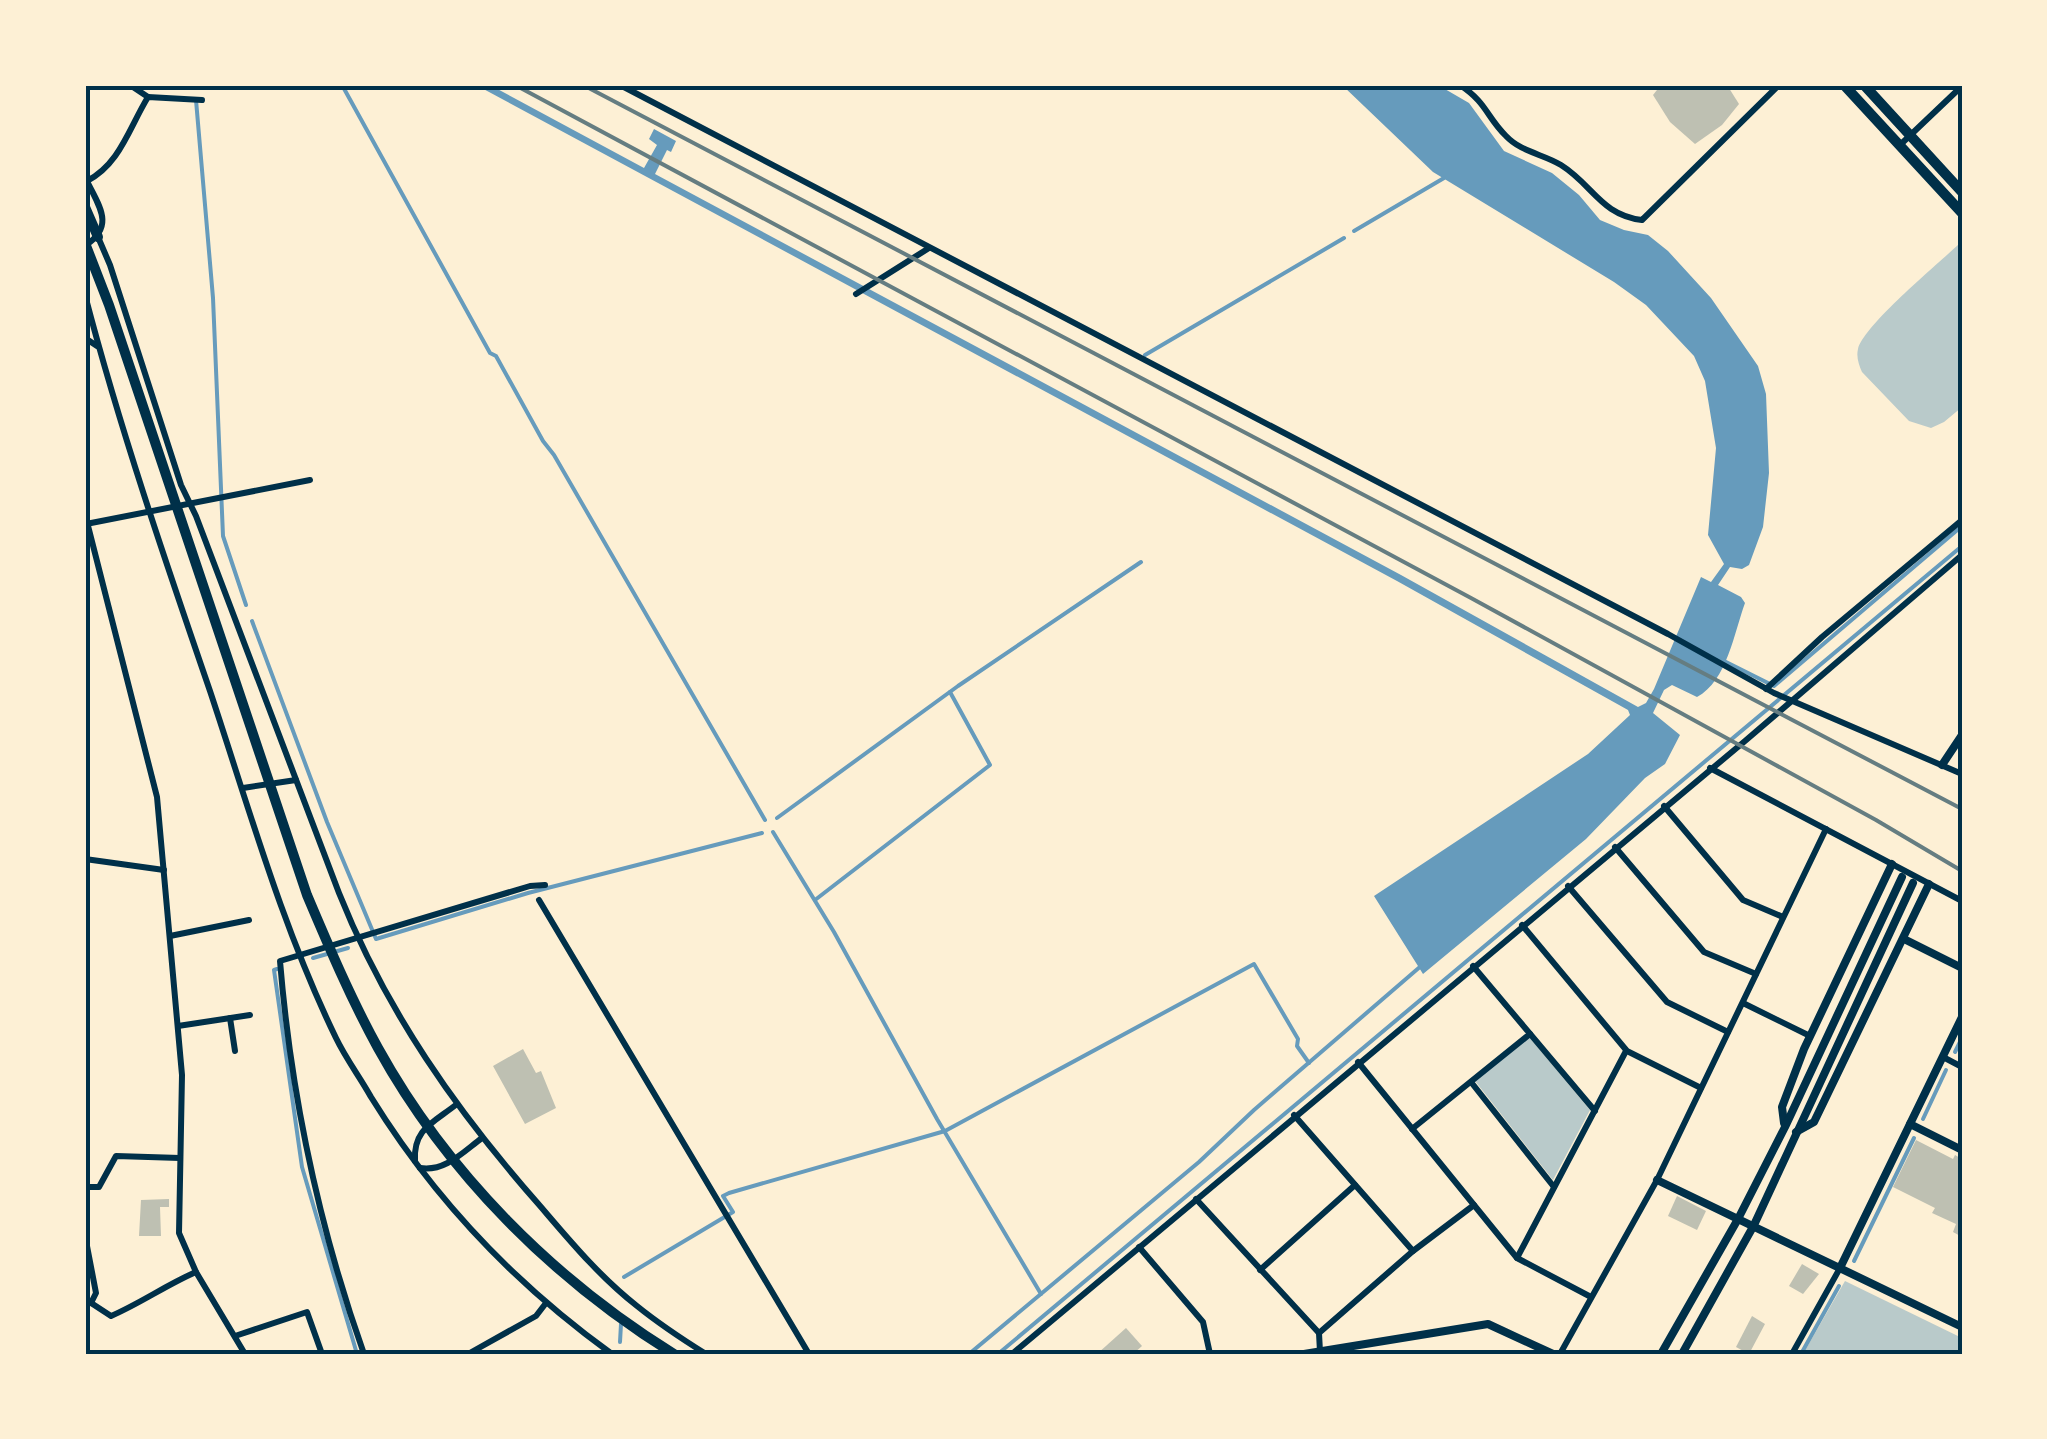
<svg xmlns="http://www.w3.org/2000/svg" width="2047" height="1439" viewBox="0 0 2047 1439" font-family="Inter,sans-serif">
<style>
.green{fill:#b9caca}
.water{fill:#669bbc}
.lines{fill:none;stroke-linecap:round;stroke-linejoin:round}
.stream{stroke:#669bbc;stroke-width:4}
.building{fill:#bec0b2}
.minor{stroke:#003049;stroke-width:6}
.tertiary{stroke:#003049;stroke-width:8}
.primary{stroke:#003049;stroke-width:10}
.trunk{stroke:#003049;stroke-width:10}
.rail{stroke:#657d81;stroke-width:4}
.neatline{fill:none;stroke:#003049;stroke-width:4}
</style>
<rect width="100%" height="100%" fill="#fdf0d5"/>
<!-- green -->
<g class="green">
<path d="M1959,244L1962,248V407L1944,422L1931,428L1909,421L1862,372C1859,365 1856,357 1858,349C1864,325 1938,264 1959,244Z"/>
<path d="M1529,1037L1590,1110L1553,1180L1475,1081Z"/>
<path d="M1845,1281L1962,1338V1354H1803Z"/>
</g>
<!-- water -->
<path class="water" d="M476,85H490L644,168L657,145L649,139L654,129L676,141L671,152L667,150L655,174L1401,575L1638,707L1646,703L1654,689L1701,577L1711,582L1724,564L1708,535L1716,448L1705,381L1694,356L1646,305L1614,282L1433,172L1342,85H1438L1469,103L1504,151L1552,173L1579,195L1600,220L1624,230L1648,235L1668,251L1711,298L1758,366L1766,394L1769,473L1763,527L1749,565L1742,569L1730,567L1718,585L1741,597L1745,603C1734,633 1727,681 1697,697L1672,685L1664,690L1653,713L1680,735L1665,764L1645,778L1586,839L1423,974L1374,896L1588,754L1630,715L1628,710L1397,581Z"/>
<g class="lines">
<!-- stream -->
<g class="stream">
<path d="M342,85L490,353L496,356L543,441L554,455L765,820"/>
<path d="M196,100L213,298L223,536L246,605"/>
<path d="M1354,231L1444,178"/>
<path d="M1145,355L1344,238"/>
<path d="M252,621L327,822L376,939L528,893L762,833"/>
<path d="M1722,660L1774,686L1962,526"/>
<path d="M777,818L958,686L1141,562"/>
<path d="M773,832L834,932L937,1119L1041,1294"/>
<path d="M815,900L990,765L950,692"/>
<path d="M313,958L348,948"/>
<path d="M277,969L274,970L302,1167L357,1354"/>
<path d="M1955,1052L1962,1038"/>
<path d="M1923,1119L1946,1070"/>
<path d="M1854,1261L1914,1138"/>
<path d="M624,1277L733,1212L723,1196L729,1193L945,1131L1254,964L1298,1039L1297,1046L1309,1063"/>
<path d="M620,1342L621,1324"/>
<path d="M969,1354L1199,1162L1254,1110L1421,966"/>
<path d="M998,1354L1962,546"/>
<path d="M1801,1354L1839,1286"/>
</g>
</g>
<!-- building -->
<g class="building">
<path d="M1661,85H1727L1739,104L1722,125L1695,144L1670,122L1653,95Z"/>
<path d="M523,1049L536,1073L541,1071L556,1108L525,1124L493,1066Z"/>
<path d="M1916,1140L1953,1159L1955,1155L1962,1159V1237L1953,1232L1956,1224L1932,1213L1935,1208L1893,1187Z"/>
<path d="M1677,1196L1706,1211L1697,1230L1668,1216Z"/>
<path d="M169,1199V1207H160L161,1236H139L141,1200Z"/>
<path d="M1802,1264L1819,1274L1803,1294L1789,1286Z"/>
<path d="M1752,1316L1765,1324L1749,1354L1736,1347Z"/>
<path d="M1126,1328L1142,1346L1133,1354H1097Z"/>
</g>
<g class="lines">
<!-- minor -->
<g class="minor">
<path d="M130,85L148,97"/>
<path d="M620,85L1668,634L1774,693L1962,774"/>
<path d="M1460,85C1487,103 1486,116 1506,136C1521,152 1543,154 1561,165C1593,185 1601,215 1642,220L1779,85"/>
<path d="M1900,145L1962,86"/>
<path d="M86,179C98,205 116,225 86,245"/>
<path d="M87,181C120,164 129,128 148,97L202,100"/>
<path d="M98,237L110,265L181,485L196,516L339,893C386,1011 457,1112 541,1207C571,1242 600,1277 637,1306C658,1323 682,1339 706,1354"/>
<path d="M856,294L929,248"/>
<path d="M85,295C120,429 165,560 210,691C249,808 282,927 336,1038C346,1059 360,1077 371,1097C434,1199 515,1284 612,1354"/>
<path d="M85,338L97,346"/>
<path d="M85,514L157,797L182,1075L179,1233L196,1272L245,1354"/>
<path d="M86,524L310,480"/>
<path d="M1766,689L1822,637L1962,520"/>
<path d="M1710,768L1962,901"/>
<path d="M243,788L296,780"/>
<path d="M1664,806L1743,900L1783,917"/>
<path d="M1615,847L1704,952L1756,974"/>
<path d="M85,859L164,870"/>
<path d="M1568,886L1667,1002L1728,1032"/>
<path d="M539,900L809,1354"/>
<path d="M1522,925L1627,1051L1701,1088"/>
<path d="M170,936L249,920"/>
<path d="M1473,966L1595,1111"/>
<path d="M1743,1003L1810,1036"/>
<path d="M230,1018L235,1051"/>
<path d="M178,1026L250,1015"/>
<path d="M1943,1057L1962,1067"/>
<path d="M1358,1062L1517,1258L1591,1297"/>
<path d="M1471,1082L1554,1187"/>
<path d="M1294,1115L1413,1251"/>
<path d="M1412,1129L1530,1034"/>
<path d="M415,1161C413,1129 433,1123 457,1104"/>
<path d="M420,1168C445,1172 463,1152 482,1138"/>
<path d="M85,1187H99L116,1156L180,1158"/>
<path d="M1196,1199L1319,1333L1320,1352"/>
<path d="M87,1246L96,1293L91,1303"/>
<path d="M1139,1247L1203,1322L1210,1354"/>
<path d="M1517,1258L1626,1051"/>
<path d="M1260,1270L1355,1185"/>
<path d="M85,1299L111,1316C141,1303 166,1285 196,1272"/>
<path d="M1319,1333L1413,1251L1474,1205"/>
<path d="M235,1336L307,1312L322,1354"/>
<path d="M364,1354C319,1227 291,1095 280,961L530,886L545,885"/>
<path d="M468,1354L536,1316L546,1303"/>
<path d="M1012,1354L1745,741L1962,555"/>
<path d="M1560,1354L1657,1180L1826,829"/>
<path d="M1792,1354L1840,1268"/>
</g>
<!-- tertiary -->
<g class="tertiary">
<path d="M1942,765L1962,735"/>
<path d="M1904,939L1962,968"/>
<path d="M1784,1123L1782,1107L1804,1049L1892,864"/>
<path d="M1910,1124L1962,1150"/>
<path d="M1796,1132L1814,1122L1929,884"/>
<path d="M1657,1180L1962,1327"/>
<path d="M1840,1268L1962,1017"/>
<path d="M1304,1354L1488,1324L1553,1354"/>
<path d="M1661,1354L1738,1219L1785,1127L1902,877"/>
<path d="M1682,1354L1754,1225L1913,883"/>
</g>
<!-- primary -->
<g class="primary">
<path d="M1844,85L1962,213"/>
<path d="M1864,85L1962,192"/>
</g>
<!-- trunk -->
<g class="trunk">
<path d="M85,207L98,237"/>
<path d="M85,243L109,305L307,895C329,947 351,999 378,1048C447,1173 553,1279 674,1354"/>
</g>
<!-- rail -->
<g class="rail">
<path d="M515,85L1471,598L1876,820L1962,871"/>
<path d="M583,85L1962,809"/>
</g>
</g>
<!-- border -->
<rect width="2047" height="1439" fill="none" stroke="#fdf0d5" stroke-width="175"/>
<rect x="88" y="88" width="1872" height="1264" class="neatline"/>
</svg>
